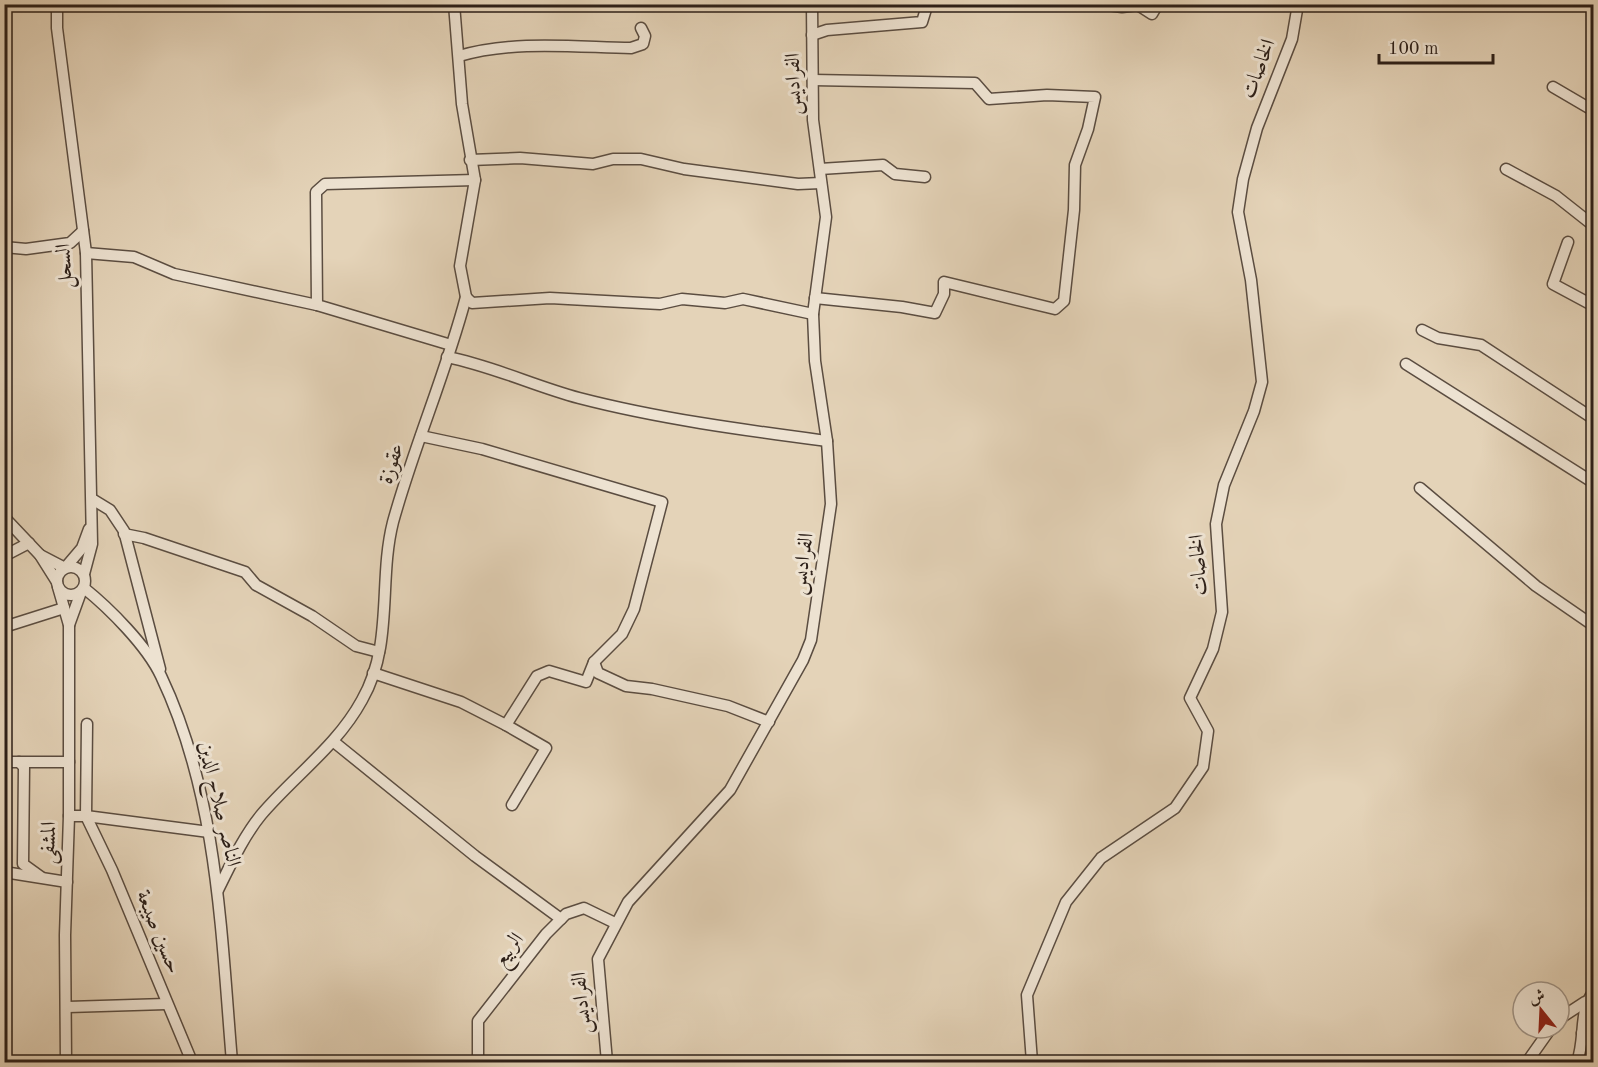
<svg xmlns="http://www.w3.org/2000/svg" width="1598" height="1067" viewBox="0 0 1598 1067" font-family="'Old Standard TT',Amiri,serif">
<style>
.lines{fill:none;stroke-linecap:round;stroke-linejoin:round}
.minor-casing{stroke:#5b4d41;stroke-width:13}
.minor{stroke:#ede2d1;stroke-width:10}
.labels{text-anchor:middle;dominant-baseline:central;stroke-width:6;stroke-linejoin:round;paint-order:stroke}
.street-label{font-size:21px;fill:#2d2019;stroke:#ede2d1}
</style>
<rect width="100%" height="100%" fill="#e4d3b8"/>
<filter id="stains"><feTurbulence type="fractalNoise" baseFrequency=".00333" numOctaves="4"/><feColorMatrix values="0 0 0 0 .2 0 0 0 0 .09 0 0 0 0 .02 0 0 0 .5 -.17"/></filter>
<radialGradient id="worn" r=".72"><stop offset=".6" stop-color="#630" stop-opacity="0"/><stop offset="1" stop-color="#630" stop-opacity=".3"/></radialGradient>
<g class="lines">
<defs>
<g id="minor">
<path d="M57,4V28L86,253L92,544L84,574"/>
<path d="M978,4H1012"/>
<path d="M1101,4L1122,7L1138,5L1152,14L1158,4"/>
<path d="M812,35L827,30L922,22L926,9L931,4"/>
<path d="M459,56C514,40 574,47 631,48L643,44L645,36L641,28"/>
<path d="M813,80L975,83L989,99L1047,95L1095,97L1088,129L1075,165L1074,210L1064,301L1055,309L944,282V294L935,313L902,307L815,298"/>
<path d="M1553,87L1594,111"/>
<path d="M470,160L520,158L593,164L613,159H641L684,169L798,184L821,183"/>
<path d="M820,169L883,165L895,174L925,177"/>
<path d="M1506,169L1556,196L1594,226"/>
<path d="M1568,242L1553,284L1594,306"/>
<path d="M4,247L26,249L70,243L83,231"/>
<path d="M86,253L134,257L174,274L317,305"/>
<path d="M466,297L472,303L550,298L660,304L682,299L725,303L743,299L813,314"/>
<path d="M1422,330L1438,338L1481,345L1594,419"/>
<path d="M451,345L317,305L316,192L325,184L475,180"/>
<path d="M447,357C493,366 534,386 579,398C660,419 744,430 827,441"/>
<path d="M1406,364L1594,483"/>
<path d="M1420,488L1536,586L1594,626"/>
<path d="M92,499L110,510L124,531L160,669"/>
<path d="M4,517L40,555L57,582"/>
<path d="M124,534L144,538L245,572L256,585L312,616L356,646L379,652"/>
<path d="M40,555L65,568L82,548L89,529"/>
<path d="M4,556L29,543"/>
<circle cx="71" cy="581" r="14"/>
<path d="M58,587L69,625V816L65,935L66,1062"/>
<path d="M84,588C109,608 147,646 161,676C218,796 221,932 232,1062"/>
<path d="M69,625L81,592"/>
<path d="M4,627L64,608"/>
<path d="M594,662L598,673L626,686L652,689L728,706L769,722"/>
<path d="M373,673L461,702L506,725L537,676L549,671L586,682L594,662L622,634L634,609L662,502L482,449L421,436"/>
<path d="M87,724L86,816L112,870L192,1062"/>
<path d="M506,725L546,748L512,805"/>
<path d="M334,742L475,856L561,919"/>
<path d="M4,762H19L24,767L23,864L41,877"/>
<path d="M19,762H69"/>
<path d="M69,816H86L209,832"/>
<path d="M4,872L67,882"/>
<path d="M218,890C230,866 243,837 261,815C294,776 337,746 362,700C394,644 378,581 393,522C414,446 446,373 466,297L460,266L475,180L462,104L454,4"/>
<path d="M68,1007L166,1004"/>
<path d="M1559,1019L1585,1002"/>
<path d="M1582,1033L1594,1047"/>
<path d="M478,1062V1021L546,934L566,914L584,908L615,923"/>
<path d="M607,1062L598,959L628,902L730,790L803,660L811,640L831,504L827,441L815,361L813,314L826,217L813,120L812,4"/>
<path d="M1032,1062L1027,995L1066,902L1101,858L1175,808L1203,767L1208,731L1190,698L1213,649L1222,612L1216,524L1224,485L1254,411L1262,382L1251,280L1238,212L1243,179L1257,128L1292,39L1298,4"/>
<path d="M1527,1062L1551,1028"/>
<path d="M1577,1062C1586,1038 1578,1011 1594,991"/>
</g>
</defs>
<!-- minor casing -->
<use href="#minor" class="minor-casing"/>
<!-- minor -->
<use href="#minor" class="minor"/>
</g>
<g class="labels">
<!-- street labels -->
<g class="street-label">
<text transform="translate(1259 69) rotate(-69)">الخاصات</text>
<text transform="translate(794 84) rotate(-91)">الفراديس</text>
<text transform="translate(65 266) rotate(-93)">السحل</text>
<text transform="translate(392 464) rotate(-72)">عقوزة</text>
<text transform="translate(803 564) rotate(-82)">الفراديس</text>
<text transform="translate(1199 565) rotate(-94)">الخاصات</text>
<text transform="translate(219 804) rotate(77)">الناصر صلاح الدين</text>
<text transform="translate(49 843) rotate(-88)">المشفى</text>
<text transform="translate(158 932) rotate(68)">حسين صيبعة</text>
<text transform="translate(509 950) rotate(-52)">الربيع</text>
<text transform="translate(582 1003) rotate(-95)">الفراديس</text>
</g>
</g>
<!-- margin -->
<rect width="1598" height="1067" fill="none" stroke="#e4d3b8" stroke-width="24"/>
<rect x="6" y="6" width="1586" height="1055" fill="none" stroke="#2d2019" stroke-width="3"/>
<rect x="12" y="12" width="1574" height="1043" fill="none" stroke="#2d2019" stroke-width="1.5"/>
<!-- north arrow -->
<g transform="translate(1541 1010) rotate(342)"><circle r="28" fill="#ede2d1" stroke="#a09487" stroke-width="1.5"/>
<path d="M0-4.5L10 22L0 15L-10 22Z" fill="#8f2418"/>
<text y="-9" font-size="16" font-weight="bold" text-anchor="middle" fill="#2d2019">ش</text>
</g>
<!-- scale -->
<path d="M1379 54v9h114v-9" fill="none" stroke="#2d2019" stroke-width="3"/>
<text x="1388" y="54" font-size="18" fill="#2d2019" stroke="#ede2d1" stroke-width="4.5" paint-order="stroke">100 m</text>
<rect width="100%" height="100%" filter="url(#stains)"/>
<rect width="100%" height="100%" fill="url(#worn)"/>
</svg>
